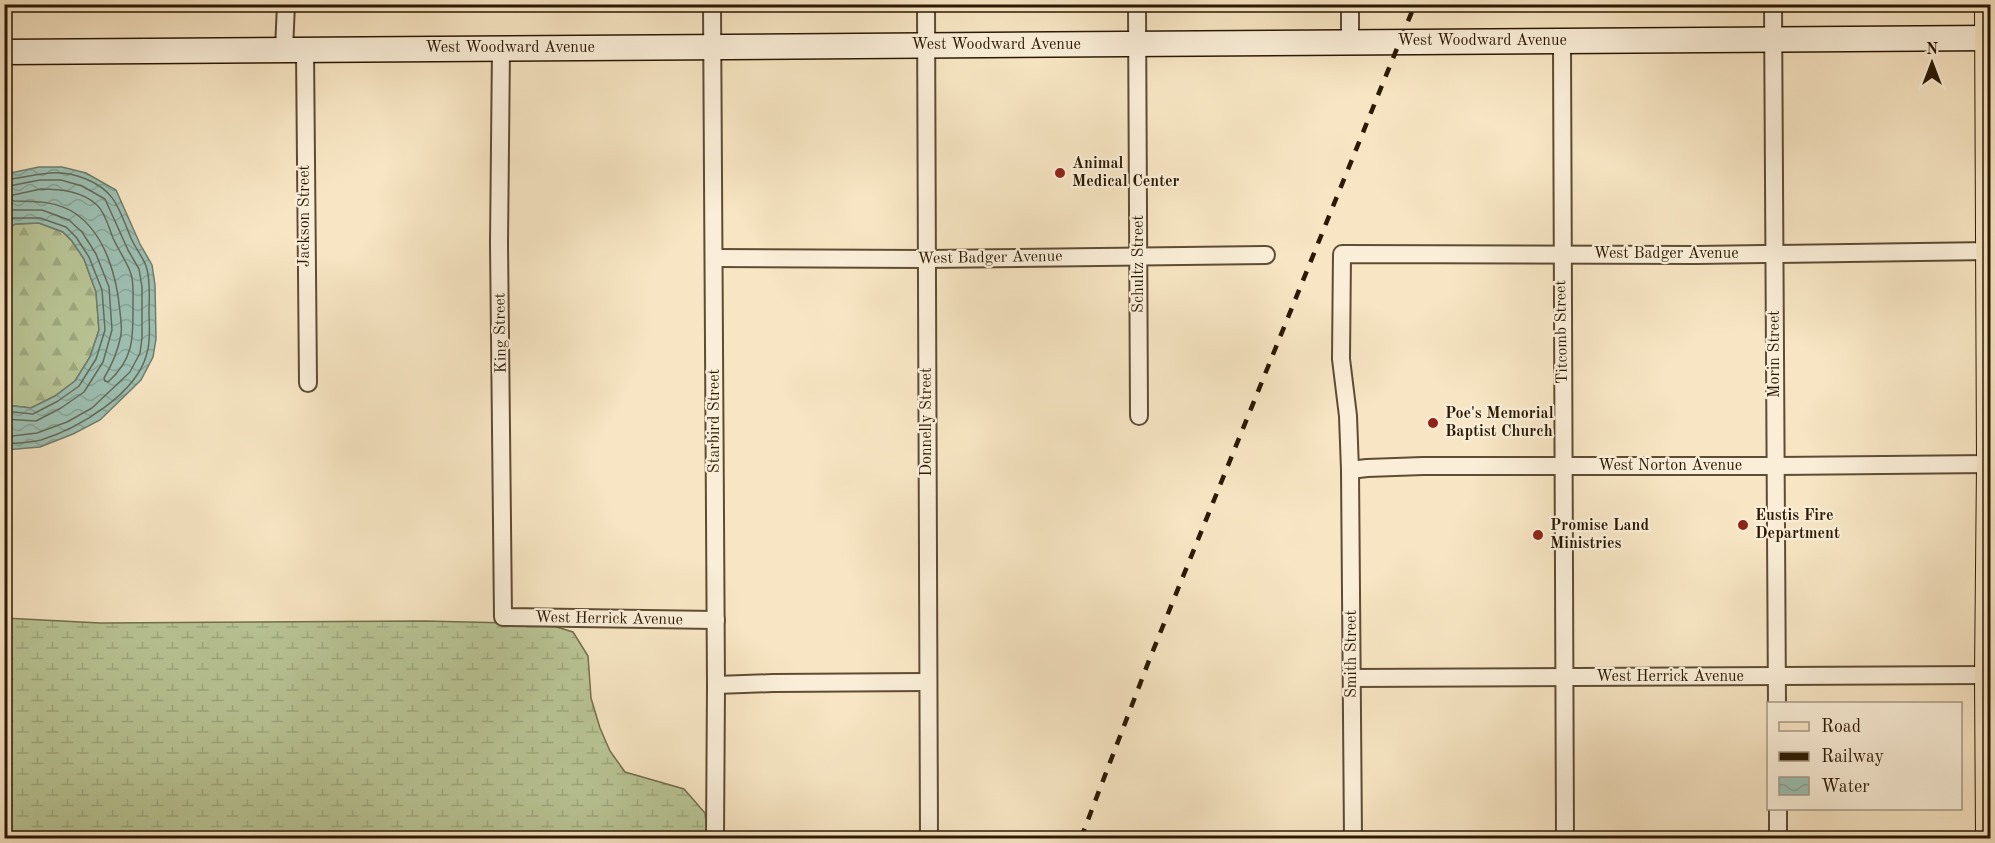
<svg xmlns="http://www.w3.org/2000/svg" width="1995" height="843" viewBox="0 0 1995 843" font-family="'Old Standard TT',serif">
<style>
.forest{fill:url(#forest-firs);stroke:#726f4c;stroke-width:1.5}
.wetland{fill:url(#wetland-marsh);stroke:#726f4c;stroke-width:1.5}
.water{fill:url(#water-waves);stroke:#6f7d6c;stroke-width:1.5}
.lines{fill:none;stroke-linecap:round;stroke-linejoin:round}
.shore{stroke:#646c5a;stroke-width:1.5}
.street-casing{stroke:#5e4c33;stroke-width:20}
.secondary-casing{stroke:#2b1903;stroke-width:27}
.primary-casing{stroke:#2b1903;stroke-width:28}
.street{stroke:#faeed8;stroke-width:16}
.secondary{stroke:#faeed8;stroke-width:24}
.primary{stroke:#f7e5c3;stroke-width:26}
.rail{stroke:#2b1903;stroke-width:4.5;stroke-dasharray:10 10;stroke-linecap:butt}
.poi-dot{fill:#8f2418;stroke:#faeed8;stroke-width:2}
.labels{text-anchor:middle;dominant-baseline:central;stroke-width:4.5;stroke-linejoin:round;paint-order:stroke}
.street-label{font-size:16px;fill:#2b1903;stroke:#faeed8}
.poi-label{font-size:16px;font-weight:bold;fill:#2b1903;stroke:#faeed8;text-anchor:start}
</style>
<defs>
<pattern id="forest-firs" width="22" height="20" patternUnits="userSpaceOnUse" patternTransform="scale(1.5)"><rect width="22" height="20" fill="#b9c596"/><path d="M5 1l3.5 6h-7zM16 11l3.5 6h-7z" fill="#9fa980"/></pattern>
<pattern id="wetland-marsh" width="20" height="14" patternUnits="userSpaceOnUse" patternTransform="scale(1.5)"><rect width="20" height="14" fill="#b9c596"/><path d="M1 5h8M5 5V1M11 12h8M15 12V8" fill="none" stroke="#9fa980"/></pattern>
<pattern id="water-waves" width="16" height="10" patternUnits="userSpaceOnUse" patternTransform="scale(1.5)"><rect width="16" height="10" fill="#9dbfb2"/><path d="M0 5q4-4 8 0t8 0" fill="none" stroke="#87a497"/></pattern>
</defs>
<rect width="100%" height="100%" fill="#f7e5c3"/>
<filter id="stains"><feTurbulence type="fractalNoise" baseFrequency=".00333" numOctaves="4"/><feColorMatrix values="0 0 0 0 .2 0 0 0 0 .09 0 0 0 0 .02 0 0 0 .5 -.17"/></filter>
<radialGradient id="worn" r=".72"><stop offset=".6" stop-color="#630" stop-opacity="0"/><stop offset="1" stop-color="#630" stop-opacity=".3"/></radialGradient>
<!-- forest -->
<path class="forest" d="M39,223L63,232L72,241L84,259L96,292L99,330L90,357L75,381L55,396L31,408L5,405V231L15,224Z"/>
<!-- wetland -->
<path class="wetland" d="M4,618L100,623L425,621L547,624L573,632L588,656L591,698L600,728L610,751L625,772L684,789L705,813L708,838H5Z"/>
<!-- water -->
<path class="water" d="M39,167H62L86,173L116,190L140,244L152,265L155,285L156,339L153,357L141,380L100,420L73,434L40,447L5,450V405L31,408L55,396L75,381L90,357L99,330L96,292L84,259L72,241L63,232L39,223L15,224L5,231V174Z"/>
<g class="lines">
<!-- shore -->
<g class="shore">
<path d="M4,180C35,177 54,166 86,179C116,191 119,210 131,238C135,248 143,257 146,266C151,280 149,298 149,312C149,326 151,340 147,353C137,394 79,428 41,440C30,443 16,443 4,444"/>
<path d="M4,187L40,180H61L82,186L105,199L128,250L139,269L142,287V338L140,353L130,372L92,408L67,422L37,433L4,437"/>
<path d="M41,189C60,189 82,191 97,205C105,212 109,228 113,238C118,249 125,259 130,271C134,280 133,292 133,302C133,336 135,358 108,382L105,381L104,378C112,365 118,350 121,335C122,328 121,320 120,312C117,278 106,235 76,214C58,201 35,201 14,201L11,199L13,195Z"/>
<path d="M4,214L13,210H42L69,220L82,232L96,254L109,287L112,330L103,362L84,392L61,408L36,421L4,419"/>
<path d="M4,223L14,218H40L66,227L76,237L89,257L102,290L105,330L96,359L79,386L58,401L33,414L4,411"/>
</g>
<defs>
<g id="street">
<path d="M712,4L716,685L715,838"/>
<path d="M926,4L929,838"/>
<path d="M1137,4L1139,416"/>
<path d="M1350,4V43"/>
<path d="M1773,4L1777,704"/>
<path d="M1562,41L1565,838"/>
<path d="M501,48L499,243L503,617L716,620"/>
<path d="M284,50L286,4"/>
<path d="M305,50L308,383"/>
<path d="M714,258L926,259L1266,255"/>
<path d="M1350,470L1367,468L1423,466H1775L1990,464"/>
<path d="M1352,678L1988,675"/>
<path d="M716,685L773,683L927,682"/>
<path d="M1778,808V838"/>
<path d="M1353,838L1350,470L1348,416L1341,359L1342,254L1697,255L1990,251"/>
</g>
<path id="secondary" d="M4,52L1990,38"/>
<path id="primary" d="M1988,4L1990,464L1988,675L1989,838"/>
</defs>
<!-- street casing -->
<use href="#street" class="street-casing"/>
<!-- secondary casing -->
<use href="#secondary" class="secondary-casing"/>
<!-- primary casing -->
<use href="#primary" class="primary-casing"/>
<!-- street -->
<use href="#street" class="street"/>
<!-- secondary -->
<use href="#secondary" class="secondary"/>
<!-- primary -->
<use href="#primary" class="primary"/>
<!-- rail -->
<path class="rail" d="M1081,838L1150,658L1415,4"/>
</g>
<!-- markers -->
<g class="poi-dot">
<circle cx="1060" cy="173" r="6"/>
<circle cx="1433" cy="423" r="6"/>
<circle cx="1743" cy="525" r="6"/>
<circle cx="1538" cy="535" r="6"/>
</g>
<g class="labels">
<!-- street labels -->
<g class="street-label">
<text x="1482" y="41">West Woodward Avenue</text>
<text x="996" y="45">West Woodward Avenue</text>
<text x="510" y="48">West Woodward Avenue</text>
<text transform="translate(305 216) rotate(-90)">Jackson Street</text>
<text x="1666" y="254">West Badger Avenue</text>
<text transform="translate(990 258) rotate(-1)">West Badger Avenue</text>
<text transform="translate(1139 264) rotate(-90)">Schultz Street</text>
<text transform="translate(1562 332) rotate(-91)">Titcomb Street</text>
<text transform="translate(501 333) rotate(-91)">King Street</text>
<text transform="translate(1775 354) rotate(-90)">Morin Street</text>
<text transform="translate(715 421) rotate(-90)">Starbird Street</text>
<text transform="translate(927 422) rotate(-90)">Donnelly Street</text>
<text x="1670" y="466">West Norton Avenue</text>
<text transform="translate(609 619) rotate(1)">West Herrick Avenue</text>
<text transform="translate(1352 654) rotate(-90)">Smith Street</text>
<text x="1670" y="677">West Herrick Avenue</text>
</g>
<!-- poi labels -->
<g class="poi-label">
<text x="1072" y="164">Animal<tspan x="1072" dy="18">Medical Center</tspan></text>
<text x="1445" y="414">Poe's Memorial<tspan x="1445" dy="18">Baptist Church</tspan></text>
<text x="1755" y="516">Eustis Fire<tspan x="1755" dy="18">Department</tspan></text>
<text x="1550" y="526">Promise Land<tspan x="1550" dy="18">Ministries</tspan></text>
</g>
</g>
<!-- margin -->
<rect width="1995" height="843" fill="none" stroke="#f7e5c3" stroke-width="24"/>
<rect x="6" y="6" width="1983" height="831" fill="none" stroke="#2b1903" stroke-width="3"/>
<rect x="12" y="12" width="1971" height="819" fill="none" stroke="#2b1903" stroke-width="1.5"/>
<!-- legend -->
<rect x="1767" y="702" width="195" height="108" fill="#faeed8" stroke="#a79983" stroke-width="1.5"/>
<rect x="1779" y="722" width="30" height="9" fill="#f7e5c3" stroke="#a79983" stroke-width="1.5"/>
<text x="1821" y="732" font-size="18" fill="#2b1903">Road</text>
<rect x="1779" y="752" width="30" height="9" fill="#2b1903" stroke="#a79983" stroke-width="1.5"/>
<text x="1821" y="762" font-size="18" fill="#2b1903">Railway</text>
<rect x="1779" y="777" width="30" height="18" fill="url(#water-waves)" stroke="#a79983" stroke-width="1.5"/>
<text x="1821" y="792" font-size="18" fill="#2b1903">Water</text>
<!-- north arrow -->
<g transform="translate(1932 63)" stroke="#faeed8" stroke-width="4.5" paint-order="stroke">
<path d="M0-4.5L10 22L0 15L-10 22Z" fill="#2b1903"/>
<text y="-9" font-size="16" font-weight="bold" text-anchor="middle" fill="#2b1903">N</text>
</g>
<rect width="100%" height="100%" filter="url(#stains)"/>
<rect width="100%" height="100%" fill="url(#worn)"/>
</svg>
